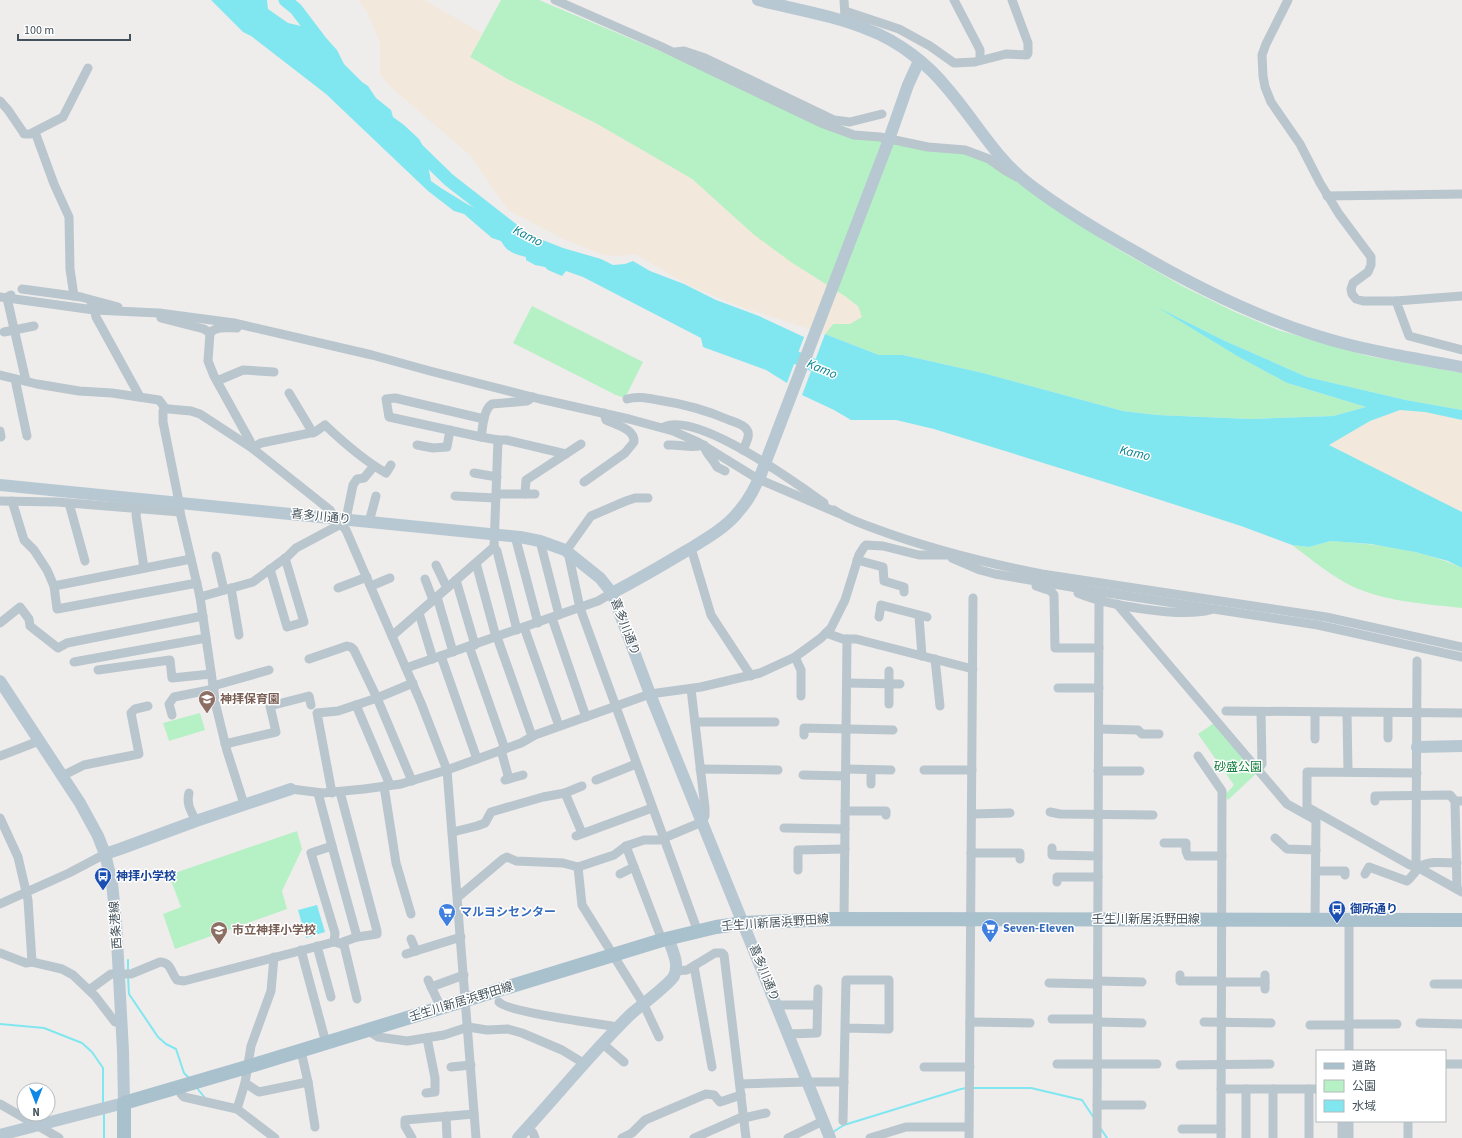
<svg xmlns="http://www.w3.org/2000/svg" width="1462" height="1138" viewBox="0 0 1462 1138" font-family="'Source Sans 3','Noto Sans JP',sans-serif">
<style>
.green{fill:#b6f1c5}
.sand{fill:#f2e8db}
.water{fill:#80e7f0}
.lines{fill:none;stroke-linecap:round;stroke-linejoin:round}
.stream{stroke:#80e7f0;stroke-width:2}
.river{stroke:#80e7f0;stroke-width:13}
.street{stroke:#b9c6cd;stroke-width:9}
.secondary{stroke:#b8c8d2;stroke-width:12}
.primary{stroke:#a9c0cd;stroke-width:14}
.secondary-bridge{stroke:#b8c8d2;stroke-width:12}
.labels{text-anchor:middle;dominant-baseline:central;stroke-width:3;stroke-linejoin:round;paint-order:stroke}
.street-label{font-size:12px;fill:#43525a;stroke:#fff}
.education-label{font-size:12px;font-weight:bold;fill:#785e54;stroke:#fff;text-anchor:start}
.park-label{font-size:12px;fill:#117f3a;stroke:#fff}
.transit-label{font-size:12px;font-weight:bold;fill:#164399;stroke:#fff;text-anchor:start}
.shop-label{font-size:12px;font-weight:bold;fill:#366cbe;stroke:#fff;text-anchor:start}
.water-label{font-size:13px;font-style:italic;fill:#07838e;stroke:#fff}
</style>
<rect width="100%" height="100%" fill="#efecec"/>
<!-- green -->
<g class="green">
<path d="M501,0H539L660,51L684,62L879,141L965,154L989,162L1109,244L1184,287L1235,312L1278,330L1368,356L1462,373V410L1406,400L1307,377L1223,340L1163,310L1237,356L1287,383L1366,407L1333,416L1251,419L1157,415L1123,411L983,373L903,355H879L825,334L833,324H850L846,297L791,263L754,235L692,179L597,124L509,80L470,57Z"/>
<path d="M532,306L643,362L625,398L616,395L513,343Z"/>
<path d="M1331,541C1376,544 1421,549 1462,568V608C1427,604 1389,602 1356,588C1335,579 1311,559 1292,545L1309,547Z"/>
<path d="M200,713L205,730L169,741L163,723Z"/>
<path d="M1217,721L1259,771L1228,800L1225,795L1234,785L1198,734Z"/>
<path d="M297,831L302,849L282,891L287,909L175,949L163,914L181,907L169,875Z"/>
</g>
<!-- sand -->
<g class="sand">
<path d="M358,0H424L482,33L470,57L509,80L597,124L692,179L754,235L791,262L846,297L858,306L862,317L850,324H833L825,334L742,307L690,286L635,254L622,256L604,255L563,239L508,210L491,186L472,157L392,88L380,75V43L368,13Z"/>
<path d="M1400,410L1425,412L1462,420V512L1328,445L1370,421Z"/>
</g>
<!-- water -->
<g class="water">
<path d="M211,0H267L268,9L288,23L301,26L327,39L337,50L344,64L362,82L368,86L376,98L391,110L393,117L404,125L419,139L425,150L431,181L441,188L467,204L520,231L563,248L601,259L613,265L625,264L633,261L650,271L684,284L716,300L759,316L804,337L787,383L766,370L703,347L701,338L583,277L566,271L562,276L548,270L545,267L535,265L526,260V257C514,254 507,252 501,241L492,238L464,214L454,211L428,191L326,94L251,36L243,32Z"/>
<path d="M1157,307L1223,340L1307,377L1406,400L1462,410V420L1425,412L1400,410L1370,421L1329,445L1462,512V568L1448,561L1415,552L1371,544L1331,541L1309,547L1292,545L1241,526L1111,484L934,429L896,420H851L834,410L802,395L825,334L879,355H903L983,373L1123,411L1157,415L1251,419L1333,416L1366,407L1287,383L1237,356Z"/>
<path d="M317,905L325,932L306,938L298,910Z"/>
</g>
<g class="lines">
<!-- stream -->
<g class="stream">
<path d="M128,960V970"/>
<path d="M128,977L129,994L158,1037L166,1044L176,1049L184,1073L189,1078"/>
<path d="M0,1024L44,1028L82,1043L92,1052L103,1068V1103"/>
<path d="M197,1088L205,1098"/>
<path d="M971,1088H1031L1082,1100L1094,1118"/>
<path d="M104,1112V1138"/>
<path d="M1101,1129L1107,1138"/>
<path d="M833,1132L844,1125L961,1089L967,1088"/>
</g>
<!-- river -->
<g class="river">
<path d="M285,0L296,9L324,46"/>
<path d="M414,146L449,180L517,233"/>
<path d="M781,351L829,372"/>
</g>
<!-- street -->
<g class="street">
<path d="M555,0L660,46L821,123L854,135L880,137L928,147L965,150L989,159L1006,171L1017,177"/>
<path d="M844,0L845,16"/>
<path d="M954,0L977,44L980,50V60"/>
<path d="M1288,0L1266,44L1262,55L1263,76L1265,87L1271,102L1300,144L1320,183L1339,214L1371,257V265L1368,272L1353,283L1351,289L1352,294L1356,299L1363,301H1396"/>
<path d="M845,11L899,29L930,46L954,63L975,62L1006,54L1027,55L1028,53V43L1012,0"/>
<path d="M675,52L684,51L705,58L834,120L850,122L882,114"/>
<path d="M0,101L8,110L23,132L24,134H30L63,117L88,68"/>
<path d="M35,132L54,184L69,217L70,269L74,296"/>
<path d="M1327,196L1462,194"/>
<path d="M22,289L81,297L118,307"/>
<path d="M11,295L9,296L7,298L26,381"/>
<path d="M1462,296L1396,301L1409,336L1462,350"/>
<path d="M0,297L94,310L159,313L234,323L372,355L430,371L540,399L629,419L673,431L698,442L758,479L838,513"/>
<path d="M91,305L94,307L96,317L140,397"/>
<path d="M161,318L204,329L210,333L208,361L214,376L250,441L252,448L261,443L315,432L325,425C344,443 363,460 386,473L391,465"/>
<path d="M4,332L34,326"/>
<path d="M210,333C216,326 228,328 237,328"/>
<path d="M0,375L37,384L79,391L112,393L159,400L165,408L169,409L191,411L200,414L252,448L330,510L335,518"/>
<path d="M15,379L27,436"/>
<path d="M217,381L243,370L274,372"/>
<path d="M289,393L313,433"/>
<path d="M627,399C638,396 647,398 658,400C684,404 704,409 729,420C734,422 744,424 747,430C751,435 745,445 743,450"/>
<path d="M165,408L163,411V422L179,502L180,512L200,597L216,706L227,751L244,804"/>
<path d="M484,419L395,398L386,399L389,417L481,437L498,440H506L566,454"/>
<path d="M664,427C697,411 796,483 824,503"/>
<path d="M0,431L1,437"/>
<path d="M481,437C483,427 483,410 492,404L527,401L533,397"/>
<path d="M417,445L433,448L447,447L450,430"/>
<path d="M668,445C680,444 691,449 704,445C705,454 713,458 717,467L725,471"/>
<path d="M474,473L497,477"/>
<path d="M584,482L625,453L634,442C635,429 616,425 606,420L604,413"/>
<path d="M497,494H535"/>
<path d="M525,494L526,480L581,444"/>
<path d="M455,496L496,498"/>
<path d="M0,501L57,502L180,512"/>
<path d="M12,501L24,540L34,550L47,570L54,586"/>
<path d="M69,503L85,561"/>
<path d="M138,504L136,515L144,568"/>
<path d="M834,510C846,519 863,524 876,529C930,549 986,563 1042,574L1326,617L1462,647"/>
<path d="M342,519L341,524L346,530L421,703L447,770L476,1138"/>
<path d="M346,519L353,485L357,479L364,478L374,466"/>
<path d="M369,522L376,496"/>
<path d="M515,536L538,623"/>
<path d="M540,541L559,615"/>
<path d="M494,547L497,551L517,630"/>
<path d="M691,548L711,615L751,676"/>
<path d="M566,551L591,516L626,501L635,498H648"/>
<path d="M568,552L580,608L698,932"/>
<path d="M216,556L224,590"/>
<path d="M952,558L980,570L995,574L1095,591L1318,625L1462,657"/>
<path d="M191,559L54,586L57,609L197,583"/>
<path d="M857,560L883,567L884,581L904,587V592"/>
<path d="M476,563L496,637"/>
<path d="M436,565L447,588"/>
<path d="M270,569L287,627L304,622L285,558"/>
<path d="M425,579L433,600"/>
<path d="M456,580L475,645"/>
<path d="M371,586L390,578"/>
<path d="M1036,586L1051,591L1054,595L1055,648H1099"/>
<path d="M231,588L239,635"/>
<path d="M338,588L367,577"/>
<path d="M1078,593C1106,605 1180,618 1210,610"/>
<path d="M200,597L253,582L288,556L296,548L341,524"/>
<path d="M437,597L453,652"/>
<path d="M1117,604L1287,804L1314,819"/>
<path d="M419,613L433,659"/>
<path d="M919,616L922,656"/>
<path d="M879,617L881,605L927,617"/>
<path d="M552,618L586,717"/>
<path d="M0,623L20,607L29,619L30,626L58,648L67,643L203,616"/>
<path d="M524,627L559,726"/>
<path d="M826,633L843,639H856L973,669"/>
<path d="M392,636L494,547L498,440"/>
<path d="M497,637L532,736"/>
<path d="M469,646L505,749"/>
<path d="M441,656L477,759"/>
<path d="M795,657L801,670V696"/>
<path d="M309,659L347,646L351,647L354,650L377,698L412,781"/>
<path d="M935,659L940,706"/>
<path d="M1417,661L1416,861L1419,868"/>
<path d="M74,662L206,638"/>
<path d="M406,668L598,601L612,593"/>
<path d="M98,670L170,660L172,678L211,674"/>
<path d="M889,671V704"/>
<path d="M847,683L900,684"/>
<path d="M213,686L269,670"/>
<path d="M1058,688H1099"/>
<path d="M356,705L390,785"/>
<path d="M1226,711L1462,713"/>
<path d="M1315,713V739"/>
<path d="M1347,713L1348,772"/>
<path d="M1388,713V738"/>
<path d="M172,715L169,704L174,697L214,689"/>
<path d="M695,722H775"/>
<path d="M1099,729L1138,730L1142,734H1159"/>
<path d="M804,735V728L893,730"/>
<path d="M225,744L276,732L270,706L309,696L311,705"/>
<path d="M501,750L509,779"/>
<path d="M0,756L39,741"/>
<path d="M1198,756L1222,791L1221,1138"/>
<path d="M700,769L778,770"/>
<path d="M846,769L891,770"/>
<path d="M1258,769L1262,764L1261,712"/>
<path d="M924,770H972"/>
<path d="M1098,771H1140"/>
<path d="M1417,773L1307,772V807L1410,865L1419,868L1462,892"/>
<path d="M803,775L845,776"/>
<path d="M62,776L84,765L139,754L131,713L135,709L148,706"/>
<path d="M505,780L523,775"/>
<path d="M596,780L636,764"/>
<path d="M871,784V770"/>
<path d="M384,786L396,863L411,914"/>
<path d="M291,789L323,793L364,789L401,784L447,770L521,743L535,735L650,694L701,687L760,673L795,657L821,638L831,628L845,600L859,555L864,547L866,545L883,546L919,555H947V553"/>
<path d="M340,792L377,931V934L357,937L340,943"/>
<path d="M189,793C186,804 191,811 196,821"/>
<path d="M332,793L317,713L338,711L377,698L413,683"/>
<path d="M565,793L582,786"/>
<path d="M1375,801V796L1450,795L1455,801H1462"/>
<path d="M1455,801L1457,889"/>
<path d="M845,811H886V815"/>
<path d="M1050,812L1060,814L1153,815"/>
<path d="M972,814L1010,813"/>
<path d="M0,818L18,857L28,900L32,962"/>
<path d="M784,828L845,829"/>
<path d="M453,832L477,826L485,823L491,812L543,797L565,793L582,833"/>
<path d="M576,836L652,808"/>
<path d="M1275,838L1287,849L1316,850"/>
<path d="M1164,843H1186V851L1188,856H1222"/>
<path d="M332,846L357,937"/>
<path d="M626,846L662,940"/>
<path d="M1052,848V855L1098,856"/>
<path d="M971,853H1020V859"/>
<path d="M578,867L582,905L643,1003L659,1037"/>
<path d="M798,870V850L845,849"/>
<path d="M1316,871H1345V875"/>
<path d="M620,874L634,867"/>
<path d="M1365,874L1369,867L1407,881C1413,876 1415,871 1420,867C1429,860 1446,863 1457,863"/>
<path d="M1057,882V877H1098"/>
<path d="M458,897L503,859L507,857L516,861L563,863L578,867L614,855L626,846L644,840H659L702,822L705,816V808L691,689"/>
<path d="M0,904L69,873L105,854"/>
<path d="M844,919L847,639"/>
<path d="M1315,920L1316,821L1314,819L1316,815"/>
<path d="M1349,920V1051"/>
<path d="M411,939L416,951"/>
<path d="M335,942L344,945L357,999"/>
<path d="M317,946L331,997"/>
<path d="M301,950L326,1043"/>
<path d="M0,953L26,963L32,962L62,969L73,975L95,996L115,1022H121"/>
<path d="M406,954L461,937"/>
<path d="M694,966L712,1067"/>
<path d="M676,971L687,970L715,953H722L724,955L746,1138"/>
<path d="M1180,975V981H1222"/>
<path d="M1265,975V989"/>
<path d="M428,980L441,1008"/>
<path d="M1097,981L1142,982"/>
<path d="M1222,982H1265"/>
<path d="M1049,983L1097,984"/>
<path d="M1434,984H1462"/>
<path d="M431,987L464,975"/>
<path d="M89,990L111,974H131L160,962C171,962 171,973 177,980L184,981L334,942L335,933L311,853L332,846L318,793"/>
<path d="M499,1002C507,1012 600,1024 619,1027"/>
<path d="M777,1005H817"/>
<path d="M1052,1019H1097"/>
<path d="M970,1022L1030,1023"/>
<path d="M1097,1022L1142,1023"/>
<path d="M1204,1022L1271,1023"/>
<path d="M1420,1023L1462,1024"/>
<path d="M1349,1024H1397"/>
<path d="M1310,1025H1349"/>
<path d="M367,1030L378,1037L407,1041L444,1035L468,1027L487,1030L508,1029L522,1033L562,1050L585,1064"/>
<path d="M788,1034L817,1033L818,989"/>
<path d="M603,1044L624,1062"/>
<path d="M301,1051L308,1082L315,1127"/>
<path d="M1057,1064H1157"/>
<path d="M1445,1064H1462"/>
<path d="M1180,1065L1270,1064"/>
<path d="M451,1067L471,1065"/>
<path d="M924,1067H970"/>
<path d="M245,1083L259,1092L308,1082"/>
<path d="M740,1084L807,1082H844"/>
<path d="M179,1087L181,1094L184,1097L237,1109L275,1138"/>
<path d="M1221,1089H1317"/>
<path d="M1273,1089V1138"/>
<path d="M1309,1089V1138"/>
<path d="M426,1093L435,1092V1078L427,1038"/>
<path d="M0,1104L59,1138"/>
<path d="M1097,1105H1142"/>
<path d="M237,1109L245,1083L251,1046L271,991L274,957"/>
<path d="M446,1116L447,1138"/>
<path d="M744,1118L766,1113"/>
<path d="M843,1121L846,980H889V1029L845,1028"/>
<path d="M1349,1121V1138"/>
<path d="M528,1128L533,1133L535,1138"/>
<path d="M1182,1129H1221"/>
<path d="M412,1138L405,1126V1120L474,1114"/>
<path d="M622,1138L632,1133L645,1120L706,1094L714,1095L720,1102L741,1095"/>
<path d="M694,1138L744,1116"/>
<path d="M788,1138L823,1121"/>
<path d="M870,1138L906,1127H969"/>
<path d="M969,1138L973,598"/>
<path d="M1097,1138L1099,600"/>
<path d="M1246,1138V1089"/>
<path d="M1342,1138V1121"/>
<path d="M1408,1138V1121"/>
</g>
<!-- secondary -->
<g class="secondary">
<path d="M758,0C794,9 836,16 869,30C898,41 928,64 947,88C975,120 995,158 1029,184C1062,209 1100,232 1136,252C1194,286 1254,316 1318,336C1365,351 1414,358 1462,367"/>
<path d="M887,145L908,85L919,61"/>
<path d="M0,485L520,537L540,541L565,550L600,578L612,593L650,694L830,1138"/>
<path d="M612,593C637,580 661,566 686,551C704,540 726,528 739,511C749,500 755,487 761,474"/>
<path d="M0,681L80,803L98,836L105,854L112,883L116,922L123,1051L124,1103L0,1135"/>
<path d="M1417,747L1462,746"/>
<path d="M105,854L120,849L196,821L291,789"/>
<path d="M518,1138C556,1097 591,1053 631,1014C640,1006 670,984 674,976C680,964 672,950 668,938"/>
</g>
<!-- primary -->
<path class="primary" d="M124,1138V1103L247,1067L662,940L716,927L744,923L830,919L1462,920"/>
<!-- secondary-bridge -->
<path class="secondary-bridge" d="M761,474L887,145"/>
</g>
<!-- icons -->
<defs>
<symbol id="school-pin" viewBox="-11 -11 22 30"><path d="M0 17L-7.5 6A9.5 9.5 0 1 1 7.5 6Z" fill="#8d6e63" stroke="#fff"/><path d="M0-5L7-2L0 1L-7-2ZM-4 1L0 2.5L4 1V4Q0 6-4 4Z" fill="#fff"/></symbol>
<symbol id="bus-pin" viewBox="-11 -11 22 30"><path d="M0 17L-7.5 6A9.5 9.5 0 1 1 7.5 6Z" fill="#1a4fb4" stroke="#fff"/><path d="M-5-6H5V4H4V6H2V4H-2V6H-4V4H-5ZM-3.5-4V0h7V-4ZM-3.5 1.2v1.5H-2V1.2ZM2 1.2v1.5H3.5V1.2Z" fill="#fff"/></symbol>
<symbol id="supermarket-pin" viewBox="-11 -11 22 30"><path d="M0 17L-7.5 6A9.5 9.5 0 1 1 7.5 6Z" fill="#3f7fe0" stroke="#fff"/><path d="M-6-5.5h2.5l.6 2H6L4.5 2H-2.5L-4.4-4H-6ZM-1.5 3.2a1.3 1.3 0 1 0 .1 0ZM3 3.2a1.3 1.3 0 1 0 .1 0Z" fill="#fff"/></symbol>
</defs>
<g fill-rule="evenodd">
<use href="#school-pin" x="197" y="689" width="20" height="27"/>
<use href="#bus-pin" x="93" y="866" width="20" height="27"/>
<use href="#bus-pin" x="1327" y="899" width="20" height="27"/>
<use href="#supermarket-pin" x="437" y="902" width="20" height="27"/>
<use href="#supermarket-pin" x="980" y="918" width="20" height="27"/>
<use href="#school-pin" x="209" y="920" width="20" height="27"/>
</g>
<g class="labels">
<!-- street labels -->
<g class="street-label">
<text transform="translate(321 517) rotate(6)">喜多川通り</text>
<text transform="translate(625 627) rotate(69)">喜多川通り</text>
<text x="1146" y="919">壬生川新居浜野田線</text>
<text transform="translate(775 923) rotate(-4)">壬生川新居浜野田線</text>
<text transform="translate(116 925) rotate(-94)">西条港線</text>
<text transform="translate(764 973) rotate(68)">喜多川通り</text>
<text transform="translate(461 1002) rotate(-17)">壬生川新居浜野田線</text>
</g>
<!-- education labels -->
<g class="education-label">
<text x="220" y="699">神拝保育園</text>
<text x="232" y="930">市立神拝小学校</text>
</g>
<!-- park labels -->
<g class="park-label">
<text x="1238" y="767">砂盛公園</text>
</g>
<!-- transit labels -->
<g class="transit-label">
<text x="116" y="876">神拝小学校</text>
<text x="1350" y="909">御所通り</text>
</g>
<!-- shop labels -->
<g class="shop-label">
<text x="460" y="912">マルヨシセンター</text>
<text x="1003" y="928">Seven-Eleven</text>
</g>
<!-- water labels -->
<g class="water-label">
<text transform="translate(528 236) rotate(27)">Kamo</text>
<text transform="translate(822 369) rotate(23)">Kamo</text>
<text transform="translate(1135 453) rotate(13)">Kamo</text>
</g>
</g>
<!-- legend -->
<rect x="1316" y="1050" width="130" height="72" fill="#ffffff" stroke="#b4babd"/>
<rect x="1324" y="1063" width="20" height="6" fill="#a9c0cd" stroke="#b4babd"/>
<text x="1352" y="1070" font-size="12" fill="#43525a">道路</text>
<rect x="1324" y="1080" width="20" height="12" fill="#b6f1c5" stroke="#b4babd"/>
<text x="1352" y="1090" font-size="12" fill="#43525a">公園</text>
<rect x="1324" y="1100" width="20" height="12" fill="#80e7f0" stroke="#b4babd"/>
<text x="1352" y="1110" font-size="12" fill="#43525a">水域</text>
<!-- north arrow -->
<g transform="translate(36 1102) rotate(180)"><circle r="19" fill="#ffffff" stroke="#b4babd"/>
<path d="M0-3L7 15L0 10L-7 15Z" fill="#0e88e7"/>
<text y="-6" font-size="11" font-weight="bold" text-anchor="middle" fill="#43525a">N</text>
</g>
<!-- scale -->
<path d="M18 34v6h112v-6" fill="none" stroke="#43525a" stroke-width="2"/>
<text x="24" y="34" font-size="12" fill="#43525a" stroke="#ffffff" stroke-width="3" paint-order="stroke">100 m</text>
</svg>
